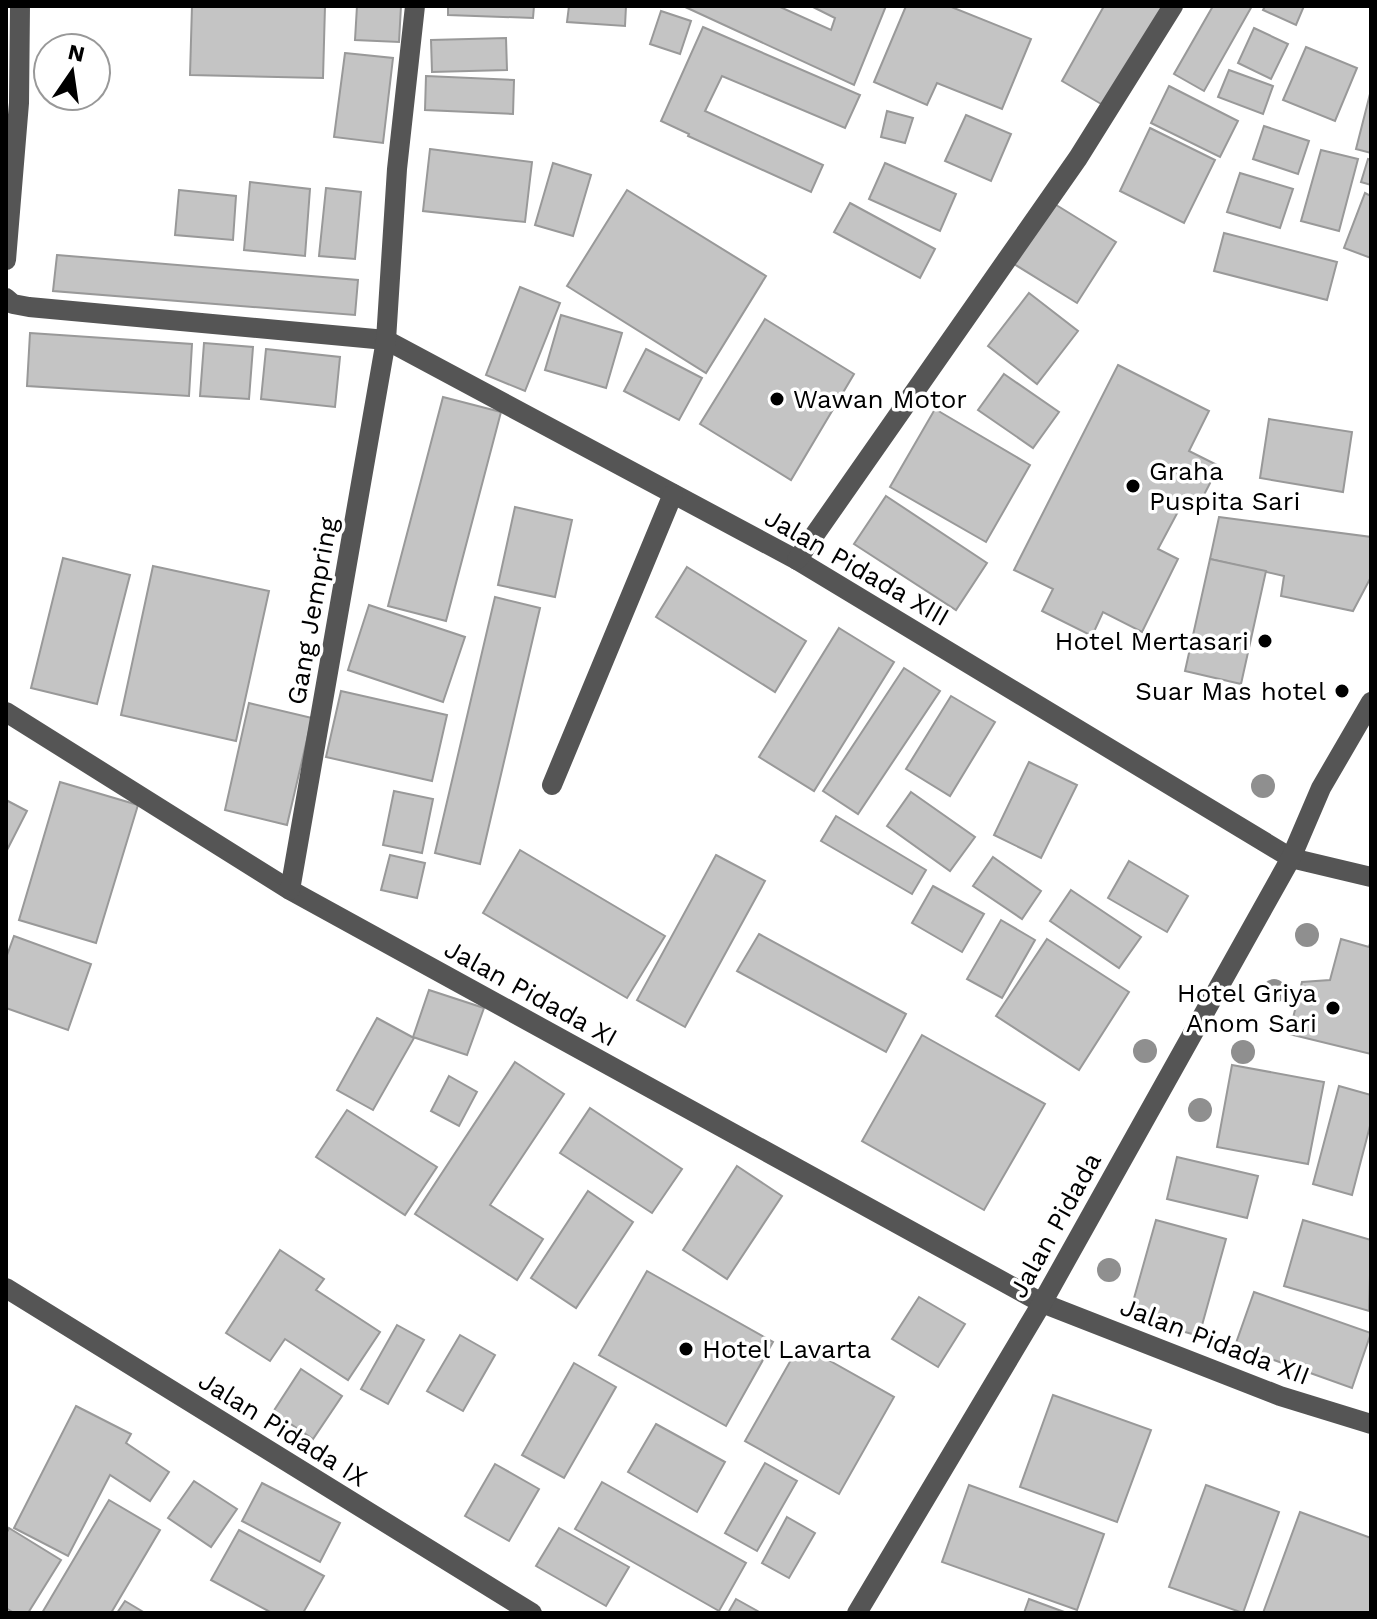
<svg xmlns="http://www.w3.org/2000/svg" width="1377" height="1619" viewBox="0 0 1377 1619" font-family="'Work Sans',sans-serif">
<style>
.building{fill:#c4c4c4;stroke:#999;stroke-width:2}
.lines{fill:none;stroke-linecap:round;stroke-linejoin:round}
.minor{stroke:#555;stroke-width:20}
.tree{fill:#8f8f8f}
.poi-dot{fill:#000;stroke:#fff;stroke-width:3}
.labels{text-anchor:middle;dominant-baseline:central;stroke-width:7;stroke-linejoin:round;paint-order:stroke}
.poi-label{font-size:26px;fill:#000;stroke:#fff;text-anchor:start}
.street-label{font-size:26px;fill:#000;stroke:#fff}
</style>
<rect width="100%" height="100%" fill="#fff"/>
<!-- building -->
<g class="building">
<path d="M192,6H325L323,78L190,75Z"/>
<path d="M357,6H401L399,42L355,40Z"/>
<path d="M448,6H534L533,18L448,15Z"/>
<path d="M569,6H626L625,26L567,22Z"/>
<path d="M683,6H778L831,30L835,18L811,6H886L854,85Z"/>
<path d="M906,6H949L1031,39L1002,109L937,83L927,105L874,82Z"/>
<path d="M1104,6H1167L1108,108L1062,81Z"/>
<path d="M1213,6H1252L1204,91L1174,74Z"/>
<path d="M1265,6H1304L1296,25L1263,10Z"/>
<path d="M661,11L691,21L680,54L650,44Z"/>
<path d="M703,27L860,95L845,128L722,76L705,111L823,165L811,192L688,136L689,134L661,121Z"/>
<path d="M1254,28L1288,44L1271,79L1238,63Z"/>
<path d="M506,38L507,70L432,72L431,40Z"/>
<path d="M1306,47L1357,68L1335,121L1283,100Z"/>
<path d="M345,53L393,58L383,143L334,137Z"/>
<path d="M1229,70L1273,86L1263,114L1218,97Z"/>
<path d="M426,76L514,80L513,114L425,110Z"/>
<path d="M1169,86L1238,121L1220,157L1151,123Z"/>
<path d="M1371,90V153L1356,149Z"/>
<path d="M887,111L913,118L905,143L881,137Z"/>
<path d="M966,115L1011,134L991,181L945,161Z"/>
<path d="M1264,126L1309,141L1298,174L1253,159Z"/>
<path d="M1150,128L1215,160L1184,223L1120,191Z"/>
<path d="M430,149L532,162L525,222L423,211Z"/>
<path d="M1321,150L1358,159L1339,231L1301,221Z"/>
<path d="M1368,159L1371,160V185L1361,182Z"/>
<path d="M553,163L591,175L573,236L535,225Z"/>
<path d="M885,163L956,194L940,231L869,199Z"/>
<path d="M1240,173L1293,189L1280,228L1227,212Z"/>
<path d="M250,182L310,189L305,256L244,250Z"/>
<path d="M326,188L361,192L355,259L319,256Z"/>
<path d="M179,190L236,196L233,240L175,235Z"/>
<path d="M627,190L766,276L706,373L567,286Z"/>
<path d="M1365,193L1371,196V258L1344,248Z"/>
<path d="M850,203L935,249L920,278L834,232Z"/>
<path d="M1053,203L1116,242L1077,303L1014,264Z"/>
<path d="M1224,233L1337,262L1327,300L1214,271Z"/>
<path d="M57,255L358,280L355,315L53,291Z"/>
<path d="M520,287L560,303L525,391L486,375Z"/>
<path d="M1029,293L1078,331L1037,384L988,346Z"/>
<path d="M561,315L622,333L606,388L545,370Z"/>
<path d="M765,319L854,374L791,480L700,424Z"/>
<path d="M30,333L192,344L189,396L27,386Z"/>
<path d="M204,343L253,347L249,399L200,396Z"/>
<path d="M266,349L340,357L335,407L261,399Z"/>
<path d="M646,349L702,378L679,420L624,391Z"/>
<path d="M1118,365L1209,411L1189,451L1219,466L1195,512L1181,506L1158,549L1178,559L1142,632L1103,612L1092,636L1042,611L1053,589L1014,570Z"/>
<path d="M1004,374L1059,412L1033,448L978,410Z"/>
<path d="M443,397L501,412L446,621L388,606Z"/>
<path d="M935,409L1030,465L986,542L890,487Z"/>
<path d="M1269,419L1352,432L1343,492L1260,478Z"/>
<path d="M886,496L987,563L956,610L854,544Z"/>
<path d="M515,507L572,520L555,597L498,585Z"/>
<path d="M1219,517L1371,537V577L1353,611L1281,596L1284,576L1210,559Z"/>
<path d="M63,558L130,575L97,704L31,688Z"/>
<path d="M1210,559L1266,571L1241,684L1185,671Z"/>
<path d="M153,566L269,591L236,741L121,715Z"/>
<path d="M687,567L806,641L775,692L656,617Z"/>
<path d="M495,597L540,608L480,864L435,853Z"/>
<path d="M369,605L465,637L443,702L348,670Z"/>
<path d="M839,628L894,662L814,791L759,757Z"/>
<path d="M904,668L940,691L858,814L823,791Z"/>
<path d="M341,691L447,715L432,781L326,757Z"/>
<path d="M951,696L995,722L950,796L906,769Z"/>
<path d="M249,703L312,718L287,825L225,810Z"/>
<path d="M1029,762L1077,785L1041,858L994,835Z"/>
<path d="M60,782L138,805L96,943L19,920Z"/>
<path d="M394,791L433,799L422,853L383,845Z"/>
<path d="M911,792L975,837L950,871L887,826Z"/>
<path d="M6,800L27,811L6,852Z"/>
<path d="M836,816L926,870L912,894L821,841Z"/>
<path d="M520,850L665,936L627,998L483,913Z"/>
<path d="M390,855L425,863L417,898L381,890Z"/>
<path d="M716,855L765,881L685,1027L637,1000Z"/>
<path d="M993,857L1041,891L1022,919L973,886Z"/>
<path d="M1129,861L1188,896L1167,932L1108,898Z"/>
<path d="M933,886L984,914L962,952L912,923Z"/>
<path d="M1071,890L1141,937L1119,968L1050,921Z"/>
<path d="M1001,920L1035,940L1002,998L967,979Z"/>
<path d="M759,934L906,1014L886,1052L737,971Z"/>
<path d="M14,936L91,964L68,1030L6,1008V958Z"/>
<path d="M1047,939L1129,992L1079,1070L996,1016Z"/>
<path d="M1341,939L1369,947L1371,940V1054L1289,1034L1302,982L1330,980Z"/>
<path d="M429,990L484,1008L467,1055L413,1037Z"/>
<path d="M377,1018L414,1038L373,1110L337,1090Z"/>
<path d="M922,1035L1045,1104L984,1210L862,1141Z"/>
<path d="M515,1062L564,1094L490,1205L543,1239L517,1280L415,1214Z"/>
<path d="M1232,1065L1324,1082L1308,1164L1217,1147Z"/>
<path d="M449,1076L477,1092L459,1126L431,1111Z"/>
<path d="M1339,1086L1371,1095V1122L1352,1195L1313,1184Z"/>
<path d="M590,1108L682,1169L652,1213L560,1153Z"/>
<path d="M347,1110L437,1167L405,1215L316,1157Z"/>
<path d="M1177,1157L1258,1176L1247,1218L1167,1199Z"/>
<path d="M737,1166L782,1196L727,1279L683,1250Z"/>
<path d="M588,1191L633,1222L576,1308L531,1278Z"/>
<path d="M1156,1220L1226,1239L1199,1336L1129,1316Z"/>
<path d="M1303,1220L1371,1240L1369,1311L1284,1286Z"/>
<path d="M280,1250L324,1279L316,1290L380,1332L348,1380L285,1339L270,1361L226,1333Z"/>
<path d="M647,1271L773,1342L726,1426L599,1355Z"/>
<path d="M1254,1292L1371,1333L1352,1388L1235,1346Z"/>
<path d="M919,1297L965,1324L938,1367L892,1339Z"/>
<path d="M397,1325L424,1340L388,1404L361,1389Z"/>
<path d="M460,1335L495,1355L463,1411L427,1391Z"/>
<path d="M800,1344L894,1397L839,1494L745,1441Z"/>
<path d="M574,1363L616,1387L564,1478L522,1455Z"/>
<path d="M301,1369L342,1396L313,1439L273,1412Z"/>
<path d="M1053,1395L1151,1430L1117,1522L1020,1487Z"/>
<path d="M76,1406L131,1434L126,1443L169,1472L150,1501L110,1475L68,1556L14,1528Z"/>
<path d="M656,1424L725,1462L697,1512L628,1472Z"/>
<path d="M765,1463L797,1481L757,1551L725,1533Z"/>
<path d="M495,1464L539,1489L509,1541L465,1516Z"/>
<path d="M194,1481L237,1509L211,1547L168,1518Z"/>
<path d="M602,1482L746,1563L719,1611L575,1529Z"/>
<path d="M262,1483L340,1523L320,1562L242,1521Z"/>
<path d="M969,1485L1104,1534L1077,1610L942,1562Z"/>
<path d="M1206,1485L1279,1512L1243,1613L1169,1587Z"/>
<path d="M109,1500L160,1530L111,1613H42Z"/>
<path d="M1300,1512L1371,1538V1613H1263Z"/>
<path d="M787,1517L815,1533L789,1578L762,1563Z"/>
<path d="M9,1528L61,1560L28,1613H14L6,1608V1534Z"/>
<path d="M559,1528L629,1567L606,1606L536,1566Z"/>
<path d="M239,1530L324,1576L303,1613H272L211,1580Z"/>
<path d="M736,1599L761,1613H728Z"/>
<path d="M1029,1599L1067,1613H1024Z"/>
<path d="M125,1601L145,1613H117Z"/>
</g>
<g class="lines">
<!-- minor -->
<g class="minor">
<path d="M6,260L19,103L20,6"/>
<path d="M6,298L13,304L29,307L386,340L797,560L1291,858L1371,877"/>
<path d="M797,560L1078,158L1173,6"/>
<path d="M6,712L290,890L1042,1303L1280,1396L1371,1424"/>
<path d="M552,785L673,494"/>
<path d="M290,890L386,340L397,169L415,6"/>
<path d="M6,1288L532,1613"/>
<path d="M857,1613L1042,1303L1291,858L1321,788L1371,702"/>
</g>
</g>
<!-- trees -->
<g class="tree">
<circle cx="1263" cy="786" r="12"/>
<circle cx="1307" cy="935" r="12"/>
<circle cx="1274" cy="991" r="12"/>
<circle cx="1145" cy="1051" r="12"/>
<circle cx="1243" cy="1052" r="12"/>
<circle cx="1200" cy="1110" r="12"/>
<circle cx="1109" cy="1270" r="12"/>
</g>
<!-- markers -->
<g class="poi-dot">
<circle cx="777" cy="399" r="8"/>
<circle cx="1133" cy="486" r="8"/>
<circle cx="1265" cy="641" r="8"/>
<circle cx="1342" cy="691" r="8"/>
<circle cx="1333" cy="1008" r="8"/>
<circle cx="686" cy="1349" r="8"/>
</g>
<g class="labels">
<!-- poi labels -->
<g class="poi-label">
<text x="793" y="399">Wawan Motor</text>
<text x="1149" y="471">Graha<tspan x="1149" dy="30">Puspita Sari</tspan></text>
<text x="1249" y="641" text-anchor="end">Hotel Mertasari</text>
<text x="1326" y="691" text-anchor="end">Suar Mas hotel</text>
<text x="1317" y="993" text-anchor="end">Hotel Griya<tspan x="1317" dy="30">Anom Sari</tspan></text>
<text x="702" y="1349">Hotel Lavarta</text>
</g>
<!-- street labels -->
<g class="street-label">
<text transform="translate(857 567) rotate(30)">Jalan Pidada XIII</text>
<text transform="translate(312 611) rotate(-80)">Gang Jempring</text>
<text transform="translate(531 993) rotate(29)">Jalan Pidada XI</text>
<text transform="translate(1055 1225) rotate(-61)">Jalan Pidada</text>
<text transform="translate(1215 1341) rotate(21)">Jalan Pidada XII</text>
<text transform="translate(283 1429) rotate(32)">Jalan Pidada IX</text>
</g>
</g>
<!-- border -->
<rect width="1377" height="1619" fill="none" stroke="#000000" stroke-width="16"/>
<!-- north arrow -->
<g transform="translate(72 72) rotate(13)"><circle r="38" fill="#ffffff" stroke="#999999" stroke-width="2"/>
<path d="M0-6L14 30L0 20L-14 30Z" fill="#000000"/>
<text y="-12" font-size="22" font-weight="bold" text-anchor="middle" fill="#000000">N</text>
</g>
</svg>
